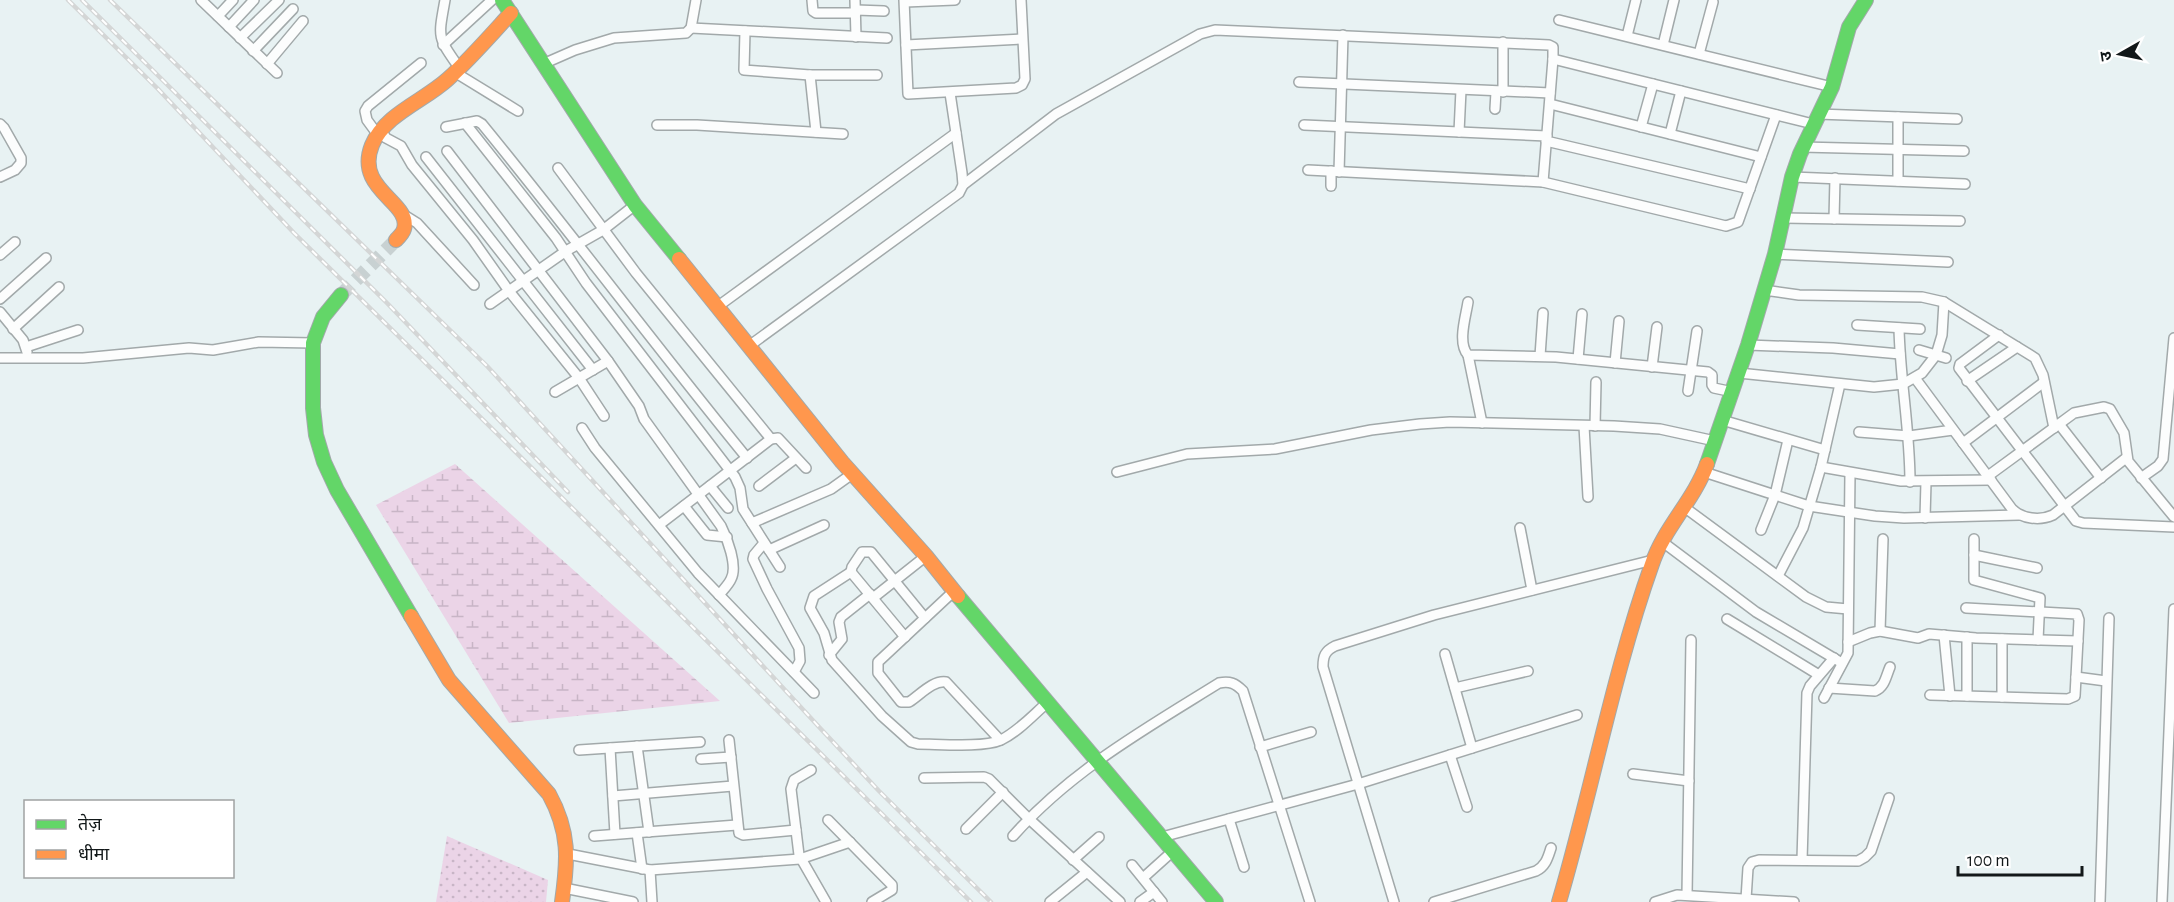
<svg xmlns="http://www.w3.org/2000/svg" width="2174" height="902" viewBox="0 0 2174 902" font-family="'Alegreya Sans','Noto Sans Devanagari',sans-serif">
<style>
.grass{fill:url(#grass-dots)}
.wetland{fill:url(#wetland-marsh)}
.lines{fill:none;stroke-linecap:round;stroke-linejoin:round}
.secondary-tunnel{stroke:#c8d1d2;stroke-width:14;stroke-dasharray:14 7;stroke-linecap:butt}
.street-casing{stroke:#a2a9aa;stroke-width:12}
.fast-casing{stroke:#a2a9aa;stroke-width:16}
.slow-casing{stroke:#a2a9aa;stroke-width:16}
.street{stroke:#fcfdfd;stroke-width:9}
.fast{stroke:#63d668;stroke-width:14}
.slow{stroke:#ff974d;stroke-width:14}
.rail-casing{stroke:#d4d6d6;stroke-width:4.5}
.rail{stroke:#fff;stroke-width:2;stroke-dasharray:7;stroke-linecap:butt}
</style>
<defs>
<pattern id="grass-dots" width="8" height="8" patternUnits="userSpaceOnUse" patternTransform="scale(1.5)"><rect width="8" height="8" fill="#ebd4e7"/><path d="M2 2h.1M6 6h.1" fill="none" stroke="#c8b5c6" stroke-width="1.8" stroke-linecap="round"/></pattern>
<pattern id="wetland-marsh" width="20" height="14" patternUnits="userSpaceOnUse" patternTransform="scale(1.5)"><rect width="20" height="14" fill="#ebd4e7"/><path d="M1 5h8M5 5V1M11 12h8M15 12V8" fill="none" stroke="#c8b5c6"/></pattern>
</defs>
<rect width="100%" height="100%" fill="#e8f2f3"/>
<!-- grass -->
<path class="grass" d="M447,836L548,880L546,902H436Z"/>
<!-- wetland -->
<path class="wetland" d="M455,464L720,701L509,723L376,505Z"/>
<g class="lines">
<!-- secondary-tunnel -->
<path class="secondary-tunnel" d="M341,295L396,240"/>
<defs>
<g id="street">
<path d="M201,0L277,73"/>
<path d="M445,0C438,39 437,36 460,69"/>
<path d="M812,0L813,11L816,13H856"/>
<path d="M855,0L856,37"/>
<path d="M904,0L908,94L1016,88L1022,85L1025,79L1021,0"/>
<path d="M905,2L955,0"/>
<path d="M856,10L884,11"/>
<path d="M218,16L233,0"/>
<path d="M1559,20L1832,87"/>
<path d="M229,27L254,0"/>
<path d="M691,28L887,38"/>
<path d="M745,31L744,70L810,75H877"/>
<path d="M1627,36L1636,0"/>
<path d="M240,38L279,0"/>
<path d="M443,45L492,0"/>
<path d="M906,45L1022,39"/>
<path d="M1663,45L1674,0"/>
<path d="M253,51L293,9"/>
<path d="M1699,54L1713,2"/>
<path d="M1553,59L1813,124"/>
<path d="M267,64L303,21"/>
<path d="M543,64L575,50L614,38L686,33L691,28L696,0"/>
<path d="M456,73L518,111"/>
<path d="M810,75L816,132"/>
<path d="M1299,82L1550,93"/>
<path d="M1503,92V42"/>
<path d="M1550,104L1761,157"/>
<path d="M1495,109L1496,92"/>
<path d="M1818,114L1957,119"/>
<path d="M1898,117V181"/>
<path d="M465,123L556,238L586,283L735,477L740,488L743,509L780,567"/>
<path d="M0,124L4,128L21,158V163L15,170L0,177"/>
<path d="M657,125H697L843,134"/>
<path d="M1304,125L1547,136"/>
<path d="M446,127L477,121L482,124C572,234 657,348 747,458"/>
<path d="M1641,127L1653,84"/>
<path d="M381,130L386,138L401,146L412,165L473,240L509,291L579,378L604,416"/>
<path d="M1459,132L1461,90"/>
<path d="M1670,134L1681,91"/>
<path d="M378,135L367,120L365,111L368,106L421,63"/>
<path d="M1546,141L1750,189"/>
<path d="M1802,147L1964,151"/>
<path d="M447,151L608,361L639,406L644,419L721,526C727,538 738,566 731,579C729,584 723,590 719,595"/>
<path d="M426,157L593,370"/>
<path d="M558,168L636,273L771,439"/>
<path d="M1308,170L1543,182L1726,226L1738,222L1776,115"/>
<path d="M1339,172L1343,35"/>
<path d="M1792,177L1965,184"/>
<path d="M963,185L1056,114L1200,34L1215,30L1549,45L1553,47V59L1543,182"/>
<path d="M1331,186V171"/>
<path d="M401,213L417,223L474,285"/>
<path d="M1783,218L1960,221"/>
<path d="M1834,219L1835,178"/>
<path d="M1775,254L1948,262"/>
<path d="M0,255L15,242"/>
<path d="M1764,290L1799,295L1922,297L1944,302L2035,358L2043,375L2054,428"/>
<path d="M0,299L46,258"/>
<path d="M1468,302C1466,316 1457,343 1468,355L1556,357L1708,372L1712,375V385L1714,388L1733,392"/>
<path d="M490,304L566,251L603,230L635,205"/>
<path d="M717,307L956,133"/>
<path d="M0,312L23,340L27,352"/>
<path d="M1857,325L1920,329"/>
<path d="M1899,328C1900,379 1910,430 1910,482"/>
<path d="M13,329L59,287"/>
<path d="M1999,335L1960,364L1959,368L2076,521L2083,523L2174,527"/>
<path d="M1748,345L1833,348L1900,354"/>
<path d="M749,346L959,193L963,185L962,173L950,93"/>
<path d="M26,347L78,330"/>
<path d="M1919,350L1946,358"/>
<path d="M1468,355L1482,423"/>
<path d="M1540,356L1543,313"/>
<path d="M0,358H83L189,348L213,350L259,342L313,343"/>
<path d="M1578,359L1582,314"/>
<path d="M1615,363L1619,321"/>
<path d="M1652,367L1657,327"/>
<path d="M1739,373L1874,387L1903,384L1922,373L1936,355L1942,335L1944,302"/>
<path d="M1915,378L2012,509C2022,519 2040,521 2053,515L2126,458"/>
<path d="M1967,381L2017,347"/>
<path d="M1688,391L1697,331"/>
<path d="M555,392L608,361"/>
<path d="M1722,420L1825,450"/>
<path d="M2059,424L2101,478"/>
<path d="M1584,426L1588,497"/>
<path d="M1595,426L1596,382"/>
<path d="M582,428L595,448L698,573L814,693"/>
<path d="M1859,432L1909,436L1953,430"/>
<path d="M1963,443L2044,382"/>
<path d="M1821,467L1901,481L1991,480"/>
<path d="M1117,472L1187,454L1275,449L1371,430L1420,424L1450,422L1614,426L1660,429L1715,441"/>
<path d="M1704,472L1809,506L1875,516L1904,518L2019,515"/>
<path d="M1988,476L2074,413L2104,407L2110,409L2124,433L2128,461L2174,517"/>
<path d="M2141,478L2158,466L2163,459L2174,338"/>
<path d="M710,486L728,508"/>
<path d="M759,486L796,458"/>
<path d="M684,506L707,535L727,537"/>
<path d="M1684,507L1806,597L1826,607L1848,609"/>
<path d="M1925,518L1926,482"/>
<path d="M752,523L831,489L852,474"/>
<path d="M659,525L771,439L778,438L806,468"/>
<path d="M1520,528L1532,590"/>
<path d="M1761,530L1775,495L1788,440"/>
<path d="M1974,539V580L2040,598L2038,640"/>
<path d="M764,543L754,555L753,559L767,589L799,648L800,661L794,672"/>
<path d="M1664,543L1756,612L1842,663"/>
<path d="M769,550L824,525"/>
<path d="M1974,555L2037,568"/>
<path d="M851,572L814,596L810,608L824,633L832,660L882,716L911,742L918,744C939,744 983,748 1001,740C1019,731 1033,715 1048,702"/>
<path d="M1778,576L1803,528L1821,467L1840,384"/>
<path d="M954,591L878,662V673L901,702H909C920,695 933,680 946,682L1000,740"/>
<path d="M873,598L926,556"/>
<path d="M1727,619L1819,675"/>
<path d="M1880,631L1883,539"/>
<path d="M1944,635L1950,696"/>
<path d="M905,637L851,572L852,567L862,552H871L925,618"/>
<path d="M1967,637V696"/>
<path d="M2002,639V697"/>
<path d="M1848,642L1870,633L1880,631L1918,638L1929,634L1976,638L2078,641"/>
<path d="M1445,654L1472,748"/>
<path d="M829,655L842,639L839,622L841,617L870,594"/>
<path d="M2076,677L2106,681"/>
<path d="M1455,688L1528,671"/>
<path d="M1829,688L1875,691C1885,687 1886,676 1890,667"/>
<path d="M1930,695L2068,699L2075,696L2079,620L2077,614L1966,608"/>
<path d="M1824,698L1848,653L1850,473"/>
<path d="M729,740L739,833L743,835L796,830"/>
<path d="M637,746L649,832"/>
<path d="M1260,747L1311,732"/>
<path d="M610,748L615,834"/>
<path d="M579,750L700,742"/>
<path d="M1450,755L1467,807"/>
<path d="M701,759L731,757"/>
<path d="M811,770L794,780L791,789L799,855L826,902"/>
<path d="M1633,774L1689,781"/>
<path d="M924,778L984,777L989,779L1028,818L1120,902"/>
<path d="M613,796L733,786"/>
<path d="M1229,819L1244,867"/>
<path d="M828,820L892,885V890L872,902"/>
<path d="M966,829L1003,792"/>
<path d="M637,833L642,869"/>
<path d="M594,836L737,825"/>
<path d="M1013,836C1072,770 1145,729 1219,683C1230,681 1235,683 1243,691L1310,902"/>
<path d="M1162,837L1358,784L1577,715"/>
<path d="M568,854L650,870L800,859L850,842"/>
<path d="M1073,860L1099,837"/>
<path d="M1802,860L1807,693L1810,686L1834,658"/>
<path d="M1132,865L1162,902"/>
<path d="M650,870L652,902"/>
<path d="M1143,878L1173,851"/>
<path d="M564,888L633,902"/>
<path d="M1687,895L1691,640"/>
<path d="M1746,899L1748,868L1752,862L1759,860L1858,861L1865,857L1871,851L1889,798"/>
<path d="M1050,902L1087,872"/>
<path d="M1140,902L1154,892"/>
<path d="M1394,902L1323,667C1323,656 1325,651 1335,646L1434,615L1653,560"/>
<path d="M1434,902L1536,871C1546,866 1548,857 1551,848"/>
<path d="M1655,902L1677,895L1794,902"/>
<path d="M2100,902L2109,618"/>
<path d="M2162,902L2174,609"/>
</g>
<g id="fast">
<path d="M502,0L635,205L679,259"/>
<path d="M341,295L323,317L313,343V408L316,435L324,462L337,490L411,616"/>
<path d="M1707,464L1748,345L1775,254L1792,177L1800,154L1832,87L1849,27L1866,0"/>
<path d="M958,596L1216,902"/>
</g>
<g id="slow">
<path d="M396,240C399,237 403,233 404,229C412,202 354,190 372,145C385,114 424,101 448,79C470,59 490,36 511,13"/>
<path d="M679,259L842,462L926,556L958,596"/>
<path d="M411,616L449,680L549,794C570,832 568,860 562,902"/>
<path d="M1559,902C1592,790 1613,674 1652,564C1664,528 1694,500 1707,464"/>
</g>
</defs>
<!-- street casing -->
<use href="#street" class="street-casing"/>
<!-- fast casing -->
<use href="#fast" class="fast-casing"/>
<!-- slow casing -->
<use href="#slow" class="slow-casing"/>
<!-- street -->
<use href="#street" class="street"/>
<!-- fast -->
<use href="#fast" class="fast"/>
<!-- slow -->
<use href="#slow" class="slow"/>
<defs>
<g id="rail">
<path d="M68,0L158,89L294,233L971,902"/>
<path d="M82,0L387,303L568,492"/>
<path d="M110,0L487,366L820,728L879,791L991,902"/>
</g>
</defs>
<!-- rail casing -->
<use href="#rail" class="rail-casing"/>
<!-- rail -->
<use href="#rail" class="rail"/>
</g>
<!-- legend -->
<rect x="24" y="800" width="210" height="78" fill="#ffffff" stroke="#a0a3a3" stroke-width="1.5"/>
<rect x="36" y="820" width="30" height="9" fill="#63d668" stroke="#a0a3a3" stroke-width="1.5"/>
<text x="78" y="830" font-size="18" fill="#121819">तेज़</text>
<rect x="36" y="850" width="30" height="9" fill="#ff974d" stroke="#a0a3a3" stroke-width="1.5"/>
<text x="78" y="860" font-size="18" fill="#121819">धीमा</text>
<!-- north arrow -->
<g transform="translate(2120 54) rotate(261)" stroke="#ffffff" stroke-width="4.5" paint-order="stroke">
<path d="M0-4.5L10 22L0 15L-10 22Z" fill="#121819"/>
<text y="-9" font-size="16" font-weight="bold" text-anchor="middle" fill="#121819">उ</text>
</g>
<!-- scale -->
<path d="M1958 866v9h124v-9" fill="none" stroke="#121819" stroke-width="3"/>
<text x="1967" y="866" font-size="18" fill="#121819" stroke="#ffffff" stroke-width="4.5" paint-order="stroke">100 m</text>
</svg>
